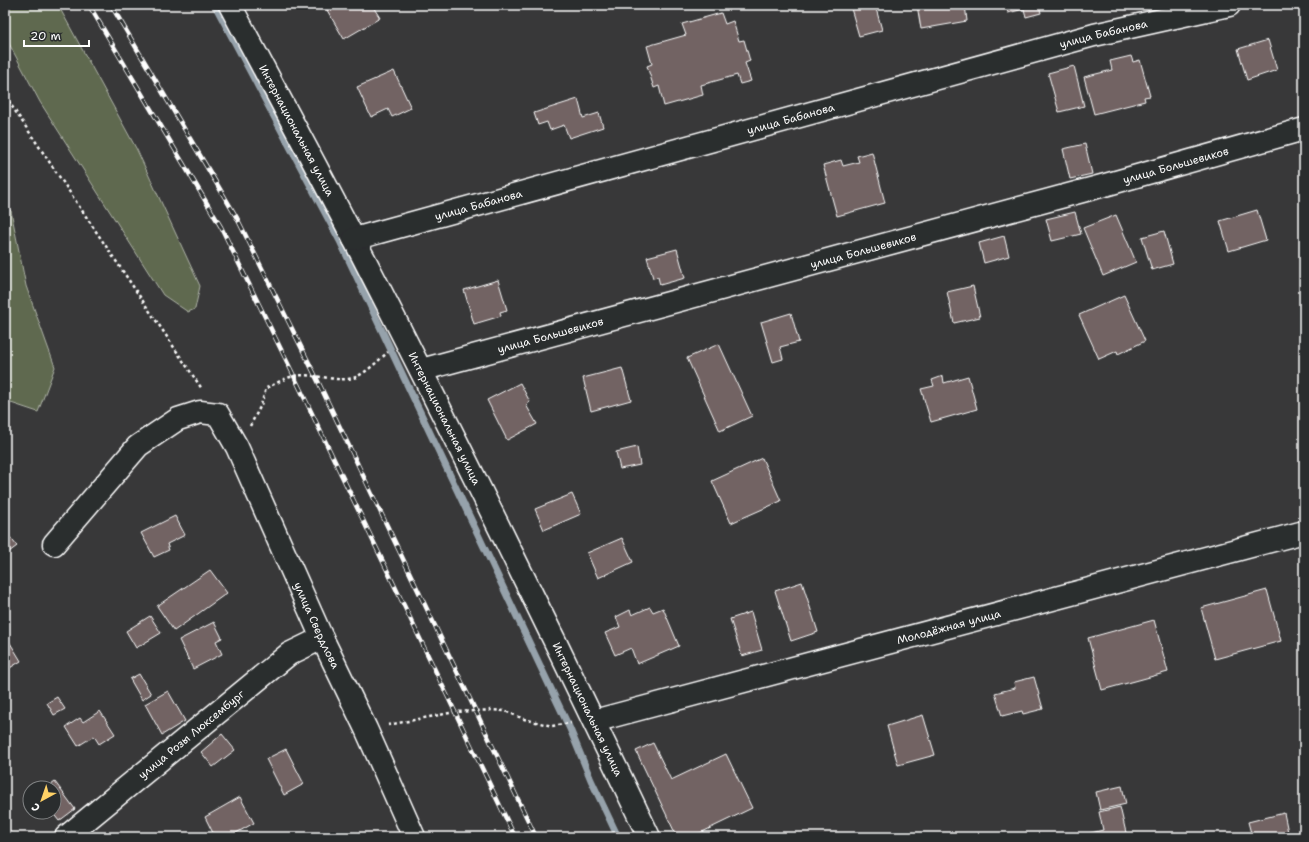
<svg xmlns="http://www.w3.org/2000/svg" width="1309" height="842" viewBox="0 0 1309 842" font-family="'Shantell Sans',sans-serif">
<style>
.green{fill:#5f6950;stroke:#afb4a8}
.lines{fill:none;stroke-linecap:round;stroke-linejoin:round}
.stream{stroke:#96a2ab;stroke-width:7}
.building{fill:#726363;stroke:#fff}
.minor-casing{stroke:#fff;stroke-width:25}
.path{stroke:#fff;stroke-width:2.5;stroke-dasharray:3 3;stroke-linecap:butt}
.minor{stroke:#2a2d2e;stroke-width:22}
.rail-casing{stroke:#fff;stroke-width:4.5}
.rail{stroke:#2a2d2e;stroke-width:3;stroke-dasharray:9;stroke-linecap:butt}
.labels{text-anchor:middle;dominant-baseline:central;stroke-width:3;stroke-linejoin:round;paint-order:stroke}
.street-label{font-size:11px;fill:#fff;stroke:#2a2d2e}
</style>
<rect width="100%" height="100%" fill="#383839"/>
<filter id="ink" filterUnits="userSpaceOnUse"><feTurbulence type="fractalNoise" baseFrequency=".025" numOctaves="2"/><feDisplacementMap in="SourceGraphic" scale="8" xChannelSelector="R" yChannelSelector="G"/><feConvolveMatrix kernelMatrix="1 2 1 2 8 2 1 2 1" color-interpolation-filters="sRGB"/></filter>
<g filter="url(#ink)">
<!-- green -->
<g class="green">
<path d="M5,5H58L137,150L200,286L195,309L188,312L163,295L40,102L5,36Z"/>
<path d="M5,205L11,211L26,286L55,367L38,412L5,401Z"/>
</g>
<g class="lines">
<!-- stream -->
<path class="stream" d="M215,5L340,241L405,380L570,729L591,780L618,837"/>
</g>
<!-- building -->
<g class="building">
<path d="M324,5H372L380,18L344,39Z"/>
<path d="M850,5H875L882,30L859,36Z"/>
<path d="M917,5H965L967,21L921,29Z"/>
<path d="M1006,5H1039L1041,13L1026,17L1024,9L1008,13Z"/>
<path d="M721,13L725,24L733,21L739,41L744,40L750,61L745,63L751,81L740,84L737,75L701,85L703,95L664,106L659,86L654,88L647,66L652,64L647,46L686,35L682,24Z"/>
<path d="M1268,40L1277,70L1247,80L1238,49Z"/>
<path d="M1131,56L1133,62L1140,60L1150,96L1144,97L1145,101L1094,114L1084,77L1112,70L1110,61Z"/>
<path d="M1074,66L1084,106L1059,112L1048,73Z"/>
<path d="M394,71L411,108L392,117L388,109L371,117L357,87Z"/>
<path d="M578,99L583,118L599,113L603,127L569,138L564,125L550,130L547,122L538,125L534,113Z"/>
<path d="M1085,144L1092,174L1070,179L1063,149Z"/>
<path d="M872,152L885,203L837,216L823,165L841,160L843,166L859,162L857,156Z"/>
<path d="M1257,210L1266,240L1229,251L1220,221Z"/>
<path d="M1075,212L1081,234L1052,241L1046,219Z"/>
<path d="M1116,215L1136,262L1103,276L1083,228Z"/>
<path d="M1164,231L1173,264L1152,270L1142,237Z"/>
<path d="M1004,236L1009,256L984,263L979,243Z"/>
<path d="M677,249L685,278L660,285L658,277L653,278L647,257Z"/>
<path d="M498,280L507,310L500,312L501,316L474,324L464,290Z"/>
<path d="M973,286L980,317L954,323L947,292Z"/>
<path d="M1124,295L1145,341L1118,354L1117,351L1099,359L1079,315Z"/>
<path d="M791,313L799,342L780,347L783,359L773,362L761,322Z"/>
<path d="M719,344L752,416L720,431L687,358Z"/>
<path d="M622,368L631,400L591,411L583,378Z"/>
<path d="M943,376L944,383L968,376L977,409L931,422L921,389L934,386L932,380Z"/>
<path d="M520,383L530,402L526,405L537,424L507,440L487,400Z"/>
<path d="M637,447L640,465L620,469L616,452Z"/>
<path d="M762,458L781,501L731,523L712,481Z"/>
<path d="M572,494L581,514L544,530L535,509Z"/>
<path d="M175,516L185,535L167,544L169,550L154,557L141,533Z"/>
<path d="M5,531L17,546L5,555Z"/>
<path d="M622,538L633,562L598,578L587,553Z"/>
<path d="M210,570L227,593L174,631L157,606Z"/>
<path d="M802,582L818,632L791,641L775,591Z"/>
<path d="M1267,590L1281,641L1215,659L1201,608Z"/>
<path d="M650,607L653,612L663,608L679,646L637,664L631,648L615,655L605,633L620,627L616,617L630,610L632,615Z"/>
<path d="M751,612L762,650L742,656L730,619Z"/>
<path d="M150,616L161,633L136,648L126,631Z"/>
<path d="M1154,620L1168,672L1102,690L1088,638Z"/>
<path d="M214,622L222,638L216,641L222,654L193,669L179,640Z"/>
<path d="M7,638L21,661L5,671V639Z"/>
<path d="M139,674L151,694L142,700L130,679Z"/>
<path d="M1034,677L1043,709L1023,714L1022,711L1002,716L995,693L1015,688L1014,682Z"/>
<path d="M168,691L185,721L162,735L145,704Z"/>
<path d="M57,697L65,709L54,715L47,703Z"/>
<path d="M100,711L115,734L99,744L94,736L78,746L66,727L80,718L83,722Z"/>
<path d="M923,715L935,755L898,765L887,726Z"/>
<path d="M222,734L235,750L213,767L201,752Z"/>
<path d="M653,743L671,780L726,754L752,808L692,837H677L636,751Z"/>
<path d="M286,749L304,784L284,795L266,759Z"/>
<path d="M55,782L75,809L59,821L52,812H54V788H47Z"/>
<path d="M1122,786L1126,804L1100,810L1096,792Z"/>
<path d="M240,797L254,823L229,837H215L205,817Z"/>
<path d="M1120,807L1127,837H1087V834L1103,830L1099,812Z"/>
<path d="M1284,813L1289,837H1252L1248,822Z"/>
</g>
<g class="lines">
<defs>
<g id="minor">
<path id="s1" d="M230,5C272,84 314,162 355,241C456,438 554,637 649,837"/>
<path id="s2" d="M354,239L1094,35L1229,5"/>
<path id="s3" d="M421,370L1105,185L1304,129"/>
<path id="s4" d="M54,544L138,446L178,419L200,412L218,414L237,447L322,638L366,729L414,837"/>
<path id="s5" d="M594,721L1304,532"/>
<path id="s6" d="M66,837L289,654L322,638"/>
</g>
</defs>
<!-- minor casing -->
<use href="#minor" class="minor-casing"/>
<!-- path -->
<g class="path">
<path d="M5,96L202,389"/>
<path d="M250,426L261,405L266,388C275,384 285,378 294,376C313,372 339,384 356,377C367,372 379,360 388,352"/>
<path d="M388,725L455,712L493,710L505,711L524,719L552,726L571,723"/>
</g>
<!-- minor -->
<use href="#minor" class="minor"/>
<defs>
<g id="rail">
<path d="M89,5L221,227L294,376L515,837"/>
<path d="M111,5L237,218L315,375L536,837"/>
</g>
</defs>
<!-- rail casing -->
<use href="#rail" class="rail-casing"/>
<!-- rail -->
<use href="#rail" class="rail"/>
</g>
</g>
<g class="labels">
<!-- street labels -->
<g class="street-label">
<text stroke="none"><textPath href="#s2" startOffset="777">улица Бабанова</textPath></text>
<text stroke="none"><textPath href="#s2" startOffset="453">улица Бабанова</textPath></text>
<text stroke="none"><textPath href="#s1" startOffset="142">Интернациональная улица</textPath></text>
<text stroke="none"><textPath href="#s3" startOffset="782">улица Большевиков</textPath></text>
<text stroke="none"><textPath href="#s2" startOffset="129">улица Бабанова</textPath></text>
<text stroke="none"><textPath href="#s3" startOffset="458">улица Большевиков</textPath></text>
<text stroke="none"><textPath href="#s3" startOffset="134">улица Большевиков</textPath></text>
<text stroke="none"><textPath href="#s1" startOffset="466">Интернациональная улица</textPath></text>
<text stroke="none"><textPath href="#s4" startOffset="452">улица Свердлова</textPath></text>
<text stroke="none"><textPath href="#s5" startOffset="367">Молодёжная улица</textPath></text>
<text stroke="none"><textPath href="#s1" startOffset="790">Интернациональная улица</textPath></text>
<text stroke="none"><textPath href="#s6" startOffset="162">улица Розы Люксембург</textPath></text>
</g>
</g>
<!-- margin -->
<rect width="1309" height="842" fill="none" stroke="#2a2d2e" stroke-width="20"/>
<rect x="10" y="10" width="1289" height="822" fill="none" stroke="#fff" stroke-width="1.5" filter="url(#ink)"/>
<!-- north arrow -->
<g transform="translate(42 800) rotate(220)"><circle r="19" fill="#2a2d2e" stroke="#7f8182"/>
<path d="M0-3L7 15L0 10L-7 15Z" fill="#ffd166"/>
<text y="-6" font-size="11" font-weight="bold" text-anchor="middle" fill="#ffffff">С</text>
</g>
<!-- scale -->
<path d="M24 40v6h65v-6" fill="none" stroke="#ffffff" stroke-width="2"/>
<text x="30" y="40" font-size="12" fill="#ffffff" stroke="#2a2d2e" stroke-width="3" paint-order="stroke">20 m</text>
</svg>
